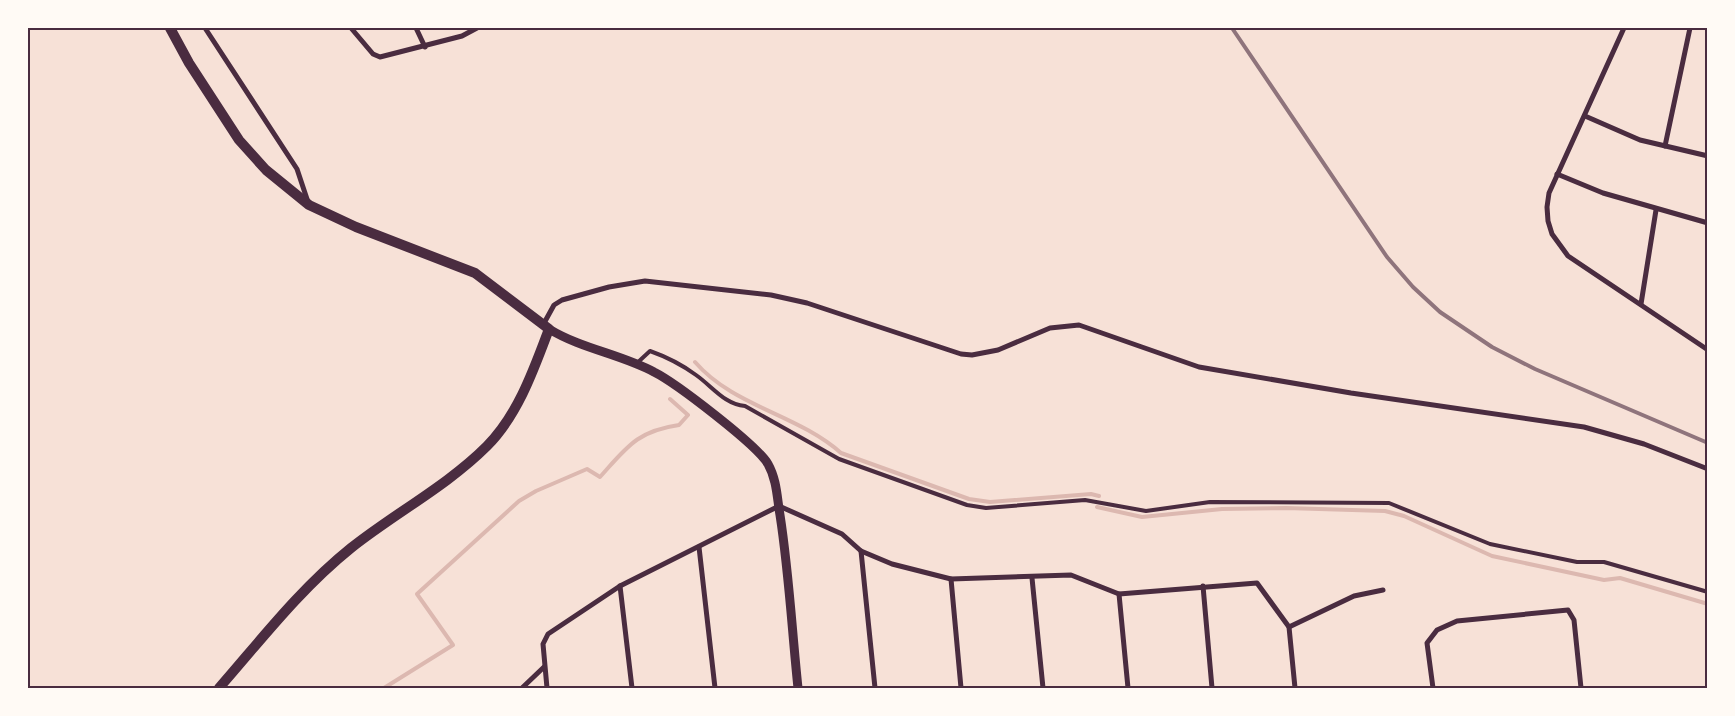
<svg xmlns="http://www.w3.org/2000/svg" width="1735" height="716" viewBox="0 0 1735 716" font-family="Mulish,sans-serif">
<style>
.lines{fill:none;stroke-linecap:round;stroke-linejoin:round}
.stream{stroke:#dcb8b0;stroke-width:4}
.service{stroke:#4a2c40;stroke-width:4}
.minor{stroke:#4a2c40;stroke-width:5}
.tertiary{stroke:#4a2c40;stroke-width:9}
.secondary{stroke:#4a2c40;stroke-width:10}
.rail{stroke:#8f747c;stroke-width:4}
.neatline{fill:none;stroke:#4a2c40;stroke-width:2}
</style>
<rect width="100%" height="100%" fill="#f7e1d7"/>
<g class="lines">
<!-- stream -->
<g class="stream">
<path d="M695,362C734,407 797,414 841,453L969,499L990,502L1091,494L1099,496"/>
<path d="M1097,507L1142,517L1222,509L1286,508L1385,511L1404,516L1492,556L1604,580L1620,578L1708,604"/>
<path d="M384,688L453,645L417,594L519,501L536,491L587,469L600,477C627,447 637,431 679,425L688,415L670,399"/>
</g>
<!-- service -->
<path class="service" d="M636,364L650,351C667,357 681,364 696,375C713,387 724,404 745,406L839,459L967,505L986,508L1085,500L1146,511L1210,502L1389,503L1490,544L1577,562H1604L1708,592"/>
<!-- minor -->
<g class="minor">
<path d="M205,28L297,169L308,202"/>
<path d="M351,28L373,54L380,57L462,36L477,28"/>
<path d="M416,28L425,47"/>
<path d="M1624,28L1549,193L1547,207L1548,221L1552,234L1568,256L1708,350"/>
<path d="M1585,116L1640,140L1708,156"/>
<path d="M1665,146L1690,28"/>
<path d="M1557,174L1603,193L1708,223"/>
<path d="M1641,304L1656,210"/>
<path d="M543,325L554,305L562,300L609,287L645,281L771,295L807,303L961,354L972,355L998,350L1050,328L1079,325L1199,367L1351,393L1584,427L1644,444L1708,469"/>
<path d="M699,547L715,688"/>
<path d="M861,551L875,688"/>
<path d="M1032,578L1043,688"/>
<path d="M951,579L961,688"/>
<path d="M620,586L632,688"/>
<path d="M1203,586L1212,688"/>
<path d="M1119,594L1128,688"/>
<path d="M1289,627L1354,596L1383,590"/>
<path d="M522,688L544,667"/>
<path d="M547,688L543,644L548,634L620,586L779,506L842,534L861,551L892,564L951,579L1071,575L1119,594L1257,583L1289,627L1295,688"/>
<path d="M1433,688L1427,643L1437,630L1457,621L1568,610L1574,620L1581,688"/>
</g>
<!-- tertiary -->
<path class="tertiary" d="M549,329C582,349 620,354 654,372C676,383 757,445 768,464C777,480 777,498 780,515C789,573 792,631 798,688"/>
<!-- secondary -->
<path class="secondary" d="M170,28L189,63L239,140L266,170L309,205L356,227L475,273L549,329C534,369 518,415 487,446C447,486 395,513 351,548C300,589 261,640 219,688"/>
<!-- rail -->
<path class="rail" d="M1232,28L1387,257L1413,287L1440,312L1492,347L1535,369L1708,443"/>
</g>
<!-- border -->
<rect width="1735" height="716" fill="none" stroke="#fffaf5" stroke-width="58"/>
<rect x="29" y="29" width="1677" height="658" class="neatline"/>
</svg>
